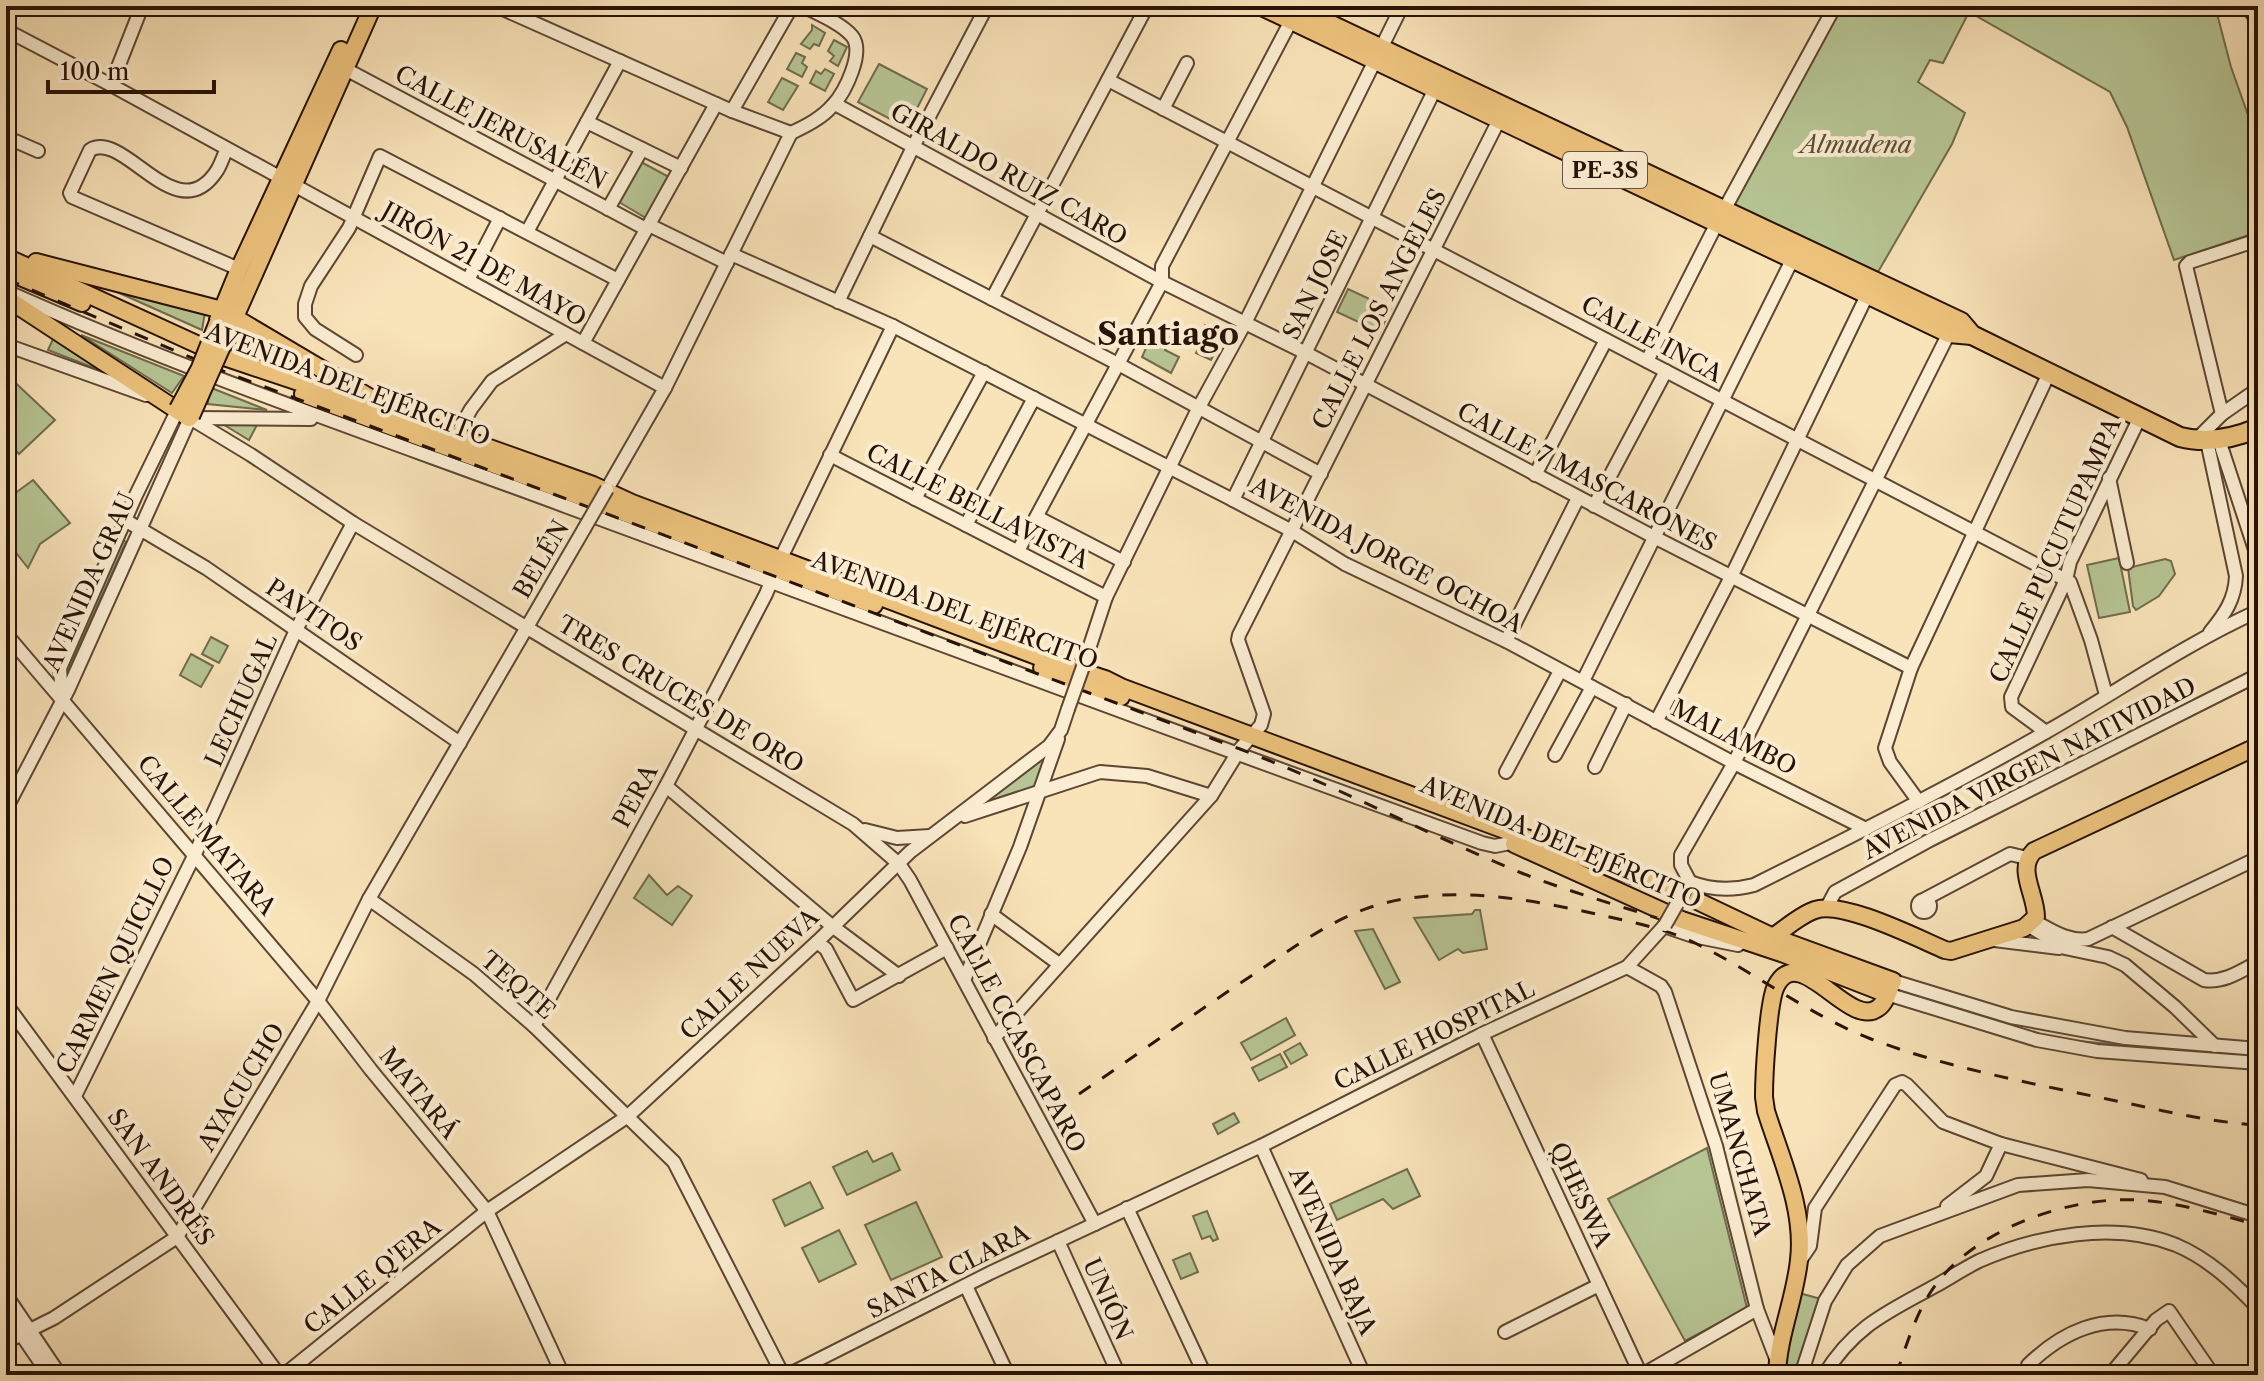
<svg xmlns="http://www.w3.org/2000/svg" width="2264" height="1381" viewBox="0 0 2264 1381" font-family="'Libre Caslon Text',serif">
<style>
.green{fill:#b7c594;stroke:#706c4d;stroke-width:2}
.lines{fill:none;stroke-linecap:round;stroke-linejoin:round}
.stream{stroke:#6f7a68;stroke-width:3}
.minor-casing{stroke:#5c4633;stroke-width:16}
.major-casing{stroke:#281206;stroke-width:20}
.highway-casing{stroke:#281206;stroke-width:22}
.minor{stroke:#fbedd2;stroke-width:12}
.major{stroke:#ecc27c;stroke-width:16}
.highway{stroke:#ecc27c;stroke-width:18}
.rail{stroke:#281206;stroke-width:3;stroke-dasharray:14 14;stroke-linecap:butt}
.minor-bridge-casing{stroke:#5c4633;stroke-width:16;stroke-linecap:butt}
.major-bridge-casing{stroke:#281206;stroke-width:20;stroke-linecap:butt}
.minor-bridge{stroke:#fbedd2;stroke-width:12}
.major-bridge{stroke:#ecc27c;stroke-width:16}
.labels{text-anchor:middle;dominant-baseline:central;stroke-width:8;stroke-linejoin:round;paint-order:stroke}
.shield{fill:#fbedd2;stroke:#675443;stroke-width:2}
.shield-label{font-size:22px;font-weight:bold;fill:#281206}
.street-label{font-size:24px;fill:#281206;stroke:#fbedd2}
.park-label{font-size:24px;font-style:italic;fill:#5a5138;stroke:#fbedd2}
.district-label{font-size:32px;font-weight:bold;fill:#281206;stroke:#fbedd2}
</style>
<rect width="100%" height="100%" fill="#f9e3b9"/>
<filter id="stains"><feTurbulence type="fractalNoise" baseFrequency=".0025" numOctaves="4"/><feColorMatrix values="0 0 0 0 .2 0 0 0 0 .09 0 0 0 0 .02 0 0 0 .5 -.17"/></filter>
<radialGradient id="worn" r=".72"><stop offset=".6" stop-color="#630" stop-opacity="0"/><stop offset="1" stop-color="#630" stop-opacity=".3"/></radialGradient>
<!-- green -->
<g class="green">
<path d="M1835,6H2215L2231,67L2258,143V232L2174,260L2127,127L2110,92L1969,12L1943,63L1930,60L1918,82L1965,113L1952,144L1878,272L1728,203Z"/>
<path d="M812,25L825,33L819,46L814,44L810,49L801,44L812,30Z"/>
<path d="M834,40L847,47L838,66L830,61L834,56L828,51Z"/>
<path d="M796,53L805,57L802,63L807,67L802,77L787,69Z"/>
<path d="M879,64L927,89L907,128L858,102Z"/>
<path d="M825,69L834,74L825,91L810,83L816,71L821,74Z"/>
<path d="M782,78L798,86L783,110L768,102Z"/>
<path d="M641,162L669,177L646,218L619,202Z"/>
<path d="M88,279L205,312L202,330Z"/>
<path d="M1348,289L1391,309L1380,332L1337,312Z"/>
<path d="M1205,325L1224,335L1211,360L1196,353L1203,339L1198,336Z"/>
<path d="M242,327L311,368L229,341Z"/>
<path d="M1154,330L1171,338L1165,350L1179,357L1171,373L1142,357Z"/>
<path d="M81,335L184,376L172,393Z"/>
<path d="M53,339L107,373L48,350Z"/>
<path d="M6,374L55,420L19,454L10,444L6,447Z"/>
<path d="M209,387L267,410L208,404Z"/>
<path d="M216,420L258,423L249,440Z"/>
<path d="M33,480L70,523L40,544L28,568L6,540V500Z"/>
<path d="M123,540L126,542L69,669L66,666Z"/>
<path d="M2119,558L2130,612L2099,618L2087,565Z"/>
<path d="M2165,559L2171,561L2175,574L2159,596L2136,610L2133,606L2128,568Z"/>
<path d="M211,637L228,646L219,663L202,654Z"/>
<path d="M191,654L213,666L201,687L180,675Z"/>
<path d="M1046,753L1035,786L980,804Z"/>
<path d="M649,875L667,895L678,886L692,896L672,925L634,898Z"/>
<path d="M1475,910H1480L1487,949L1463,953L1458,949L1439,960L1414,918L1472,914Z"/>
<path d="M1373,929L1400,982L1385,989L1355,931Z"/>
<path d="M1286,1018L1295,1035L1251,1060L1241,1043Z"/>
<path d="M1300,1043L1307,1055L1291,1064L1284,1052Z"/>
<path d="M1280,1054L1287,1067L1259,1081L1252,1068Z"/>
<path d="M1234,1113L1239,1122L1218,1134L1213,1124Z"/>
<path d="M1707,1148L1747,1308L1685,1341L1608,1199Z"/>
<path d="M867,1151L873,1162L892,1153L900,1170L847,1195L833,1167Z"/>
<path d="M1407,1169L1420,1196L1393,1209L1383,1199L1337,1220L1330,1204Z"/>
<path d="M810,1182L823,1208L785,1226L773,1200Z"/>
<path d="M916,1202L942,1257L891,1280L865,1225Z"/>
<path d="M1207,1211L1218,1239L1213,1241L1210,1236L1202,1239L1193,1216Z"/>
<path d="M839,1230L856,1264L819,1282L802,1248Z"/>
<path d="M1190,1253L1198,1272L1181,1279L1173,1260Z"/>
<path d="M1799,1293L1821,1299L1798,1375H1784Z"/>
</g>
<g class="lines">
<!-- stream -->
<g class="stream">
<path d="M1902,991L1917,997"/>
<path d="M2082,1042L2198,1050"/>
</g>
<defs>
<g id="minor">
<path d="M496,6L732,111L791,133C806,126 822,118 833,105C845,92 865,52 852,36C841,23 818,14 803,6"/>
<path d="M2247,6L2258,22"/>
<path d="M6,30L111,85L665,388"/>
<path d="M338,65L646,229"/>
<path d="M1108,80L2070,582L2091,640L2106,695"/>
<path d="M111,85L142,6"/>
<path d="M835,104L1162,282L1306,353L1654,537L1911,668"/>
<path d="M1163,109L1187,63"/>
<path d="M732,111L792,6"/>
<path d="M587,122L681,168"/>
<path d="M6,137L38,151"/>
<path d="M227,149C223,156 221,165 216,172C176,231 124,129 90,150L70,193L72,197L239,269"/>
<path d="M608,209L642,149"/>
<path d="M649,225L727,263"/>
<path d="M527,232L620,61"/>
<path d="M870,236L1120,365L1321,474"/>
<path d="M731,254L893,326L1233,500L1292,531L1345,564L1506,641L1734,763L1866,829"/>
<path d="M468,280L500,218"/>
<path d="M6,291C190,373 379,437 568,507C872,620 1177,732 1482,843L1495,846L1510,843"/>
<path d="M992,299L1147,6"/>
<path d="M838,302L913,147L987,6"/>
<path d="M583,343L716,104"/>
<path d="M6,345L146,395"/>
<path d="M356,355L315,329L305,317V304L311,286L349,228L380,156L618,280"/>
<path d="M1647,361L1717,223L1835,6"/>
<path d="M2222,414L2258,389"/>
<path d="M190,418L251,455L353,523L853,824L899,864L910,880L1095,1224"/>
<path d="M193,418L311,419"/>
<path d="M456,436L471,409L492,381L566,334"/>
<path d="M2219,440L2258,559"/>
<path d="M2195,441L2222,414L2186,266L2190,262L2258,240"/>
<path d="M2207,441L2236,576C2235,599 2225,614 2210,632"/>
<path d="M830,455L1106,597"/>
<path d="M1535,475L1606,340"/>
<path d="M2109,478L2127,563"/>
<path d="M607,489L665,388L791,133"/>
<path d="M915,499L984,372"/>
<path d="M1233,500L1435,89"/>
<path d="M1594,506L1666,371"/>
<path d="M1037,517L1124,562"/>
<path d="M125,520L206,568L460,743"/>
<path d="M966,525L1034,398"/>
<path d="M1018,551L1162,282V266L1294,15"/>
<path d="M6,634L318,1001L371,1070L487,1211L563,1375"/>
<path d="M1506,641L1578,498"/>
<path d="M1085,661L1106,597L1198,409L1245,323L1402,6"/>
<path d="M1583,681L1795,254"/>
<path d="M62,698L60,668L136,495L178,409"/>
<path d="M1656,722L1731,577L1871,287"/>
<path d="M2046,732L2012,707L2011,697L2066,580L2070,562L2140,417"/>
<path d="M2250,750L2258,767"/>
<path d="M1555,755L1592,687"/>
<path d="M1595,767L1626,704"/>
<path d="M1506,772L1560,671"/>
<path d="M666,786L832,926L899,976"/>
<path d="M1919,802L1890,762L1885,748L1911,668L2049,373"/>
<path d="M6,809L68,690L191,416"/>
<path d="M965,816L1100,772L1147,776L1211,796"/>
<path d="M865,830L897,838L930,836"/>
<path d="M1690,882C1711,890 1731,891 1754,885C1852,836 1950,787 2046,732C2117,692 2183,645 2258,611"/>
<path d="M1690,882L1681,865V855L1734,763L1951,329"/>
<path d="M369,899L474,974L534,1026L674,1162L783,1375"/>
<path d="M1925,899L2010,854L2027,858"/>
<circle cx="1924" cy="906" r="6"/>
<path d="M1827,907L1835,892L1930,840L2258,675"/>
<path d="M991,914L1059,964"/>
<path d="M2034,921C2051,930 2068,942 2088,939L2258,858"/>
<path d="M1664,926L1693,936L1738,945"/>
<path d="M2112,927L2204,980C2224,983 2241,971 2258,962"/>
<path d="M2034,929L2065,948L2108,957L2125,965L2175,1007L2215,1046"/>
<path d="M1994,940L2059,948"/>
<path d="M817,942L826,949L853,1000L947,948"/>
<path d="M1627,967L1661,986L1665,992L1716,1146L1757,1309L1777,1361"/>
<path d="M965,978L1020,847L1058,739"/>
<path d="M1893,981L2011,1017L2125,1038L2258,1049"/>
<path d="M1887,994L2037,1040L2097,1051L2258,1063"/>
<path d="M6,1004L279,1375"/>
<path d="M534,1026L666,786L766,594L781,558L893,326"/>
<path d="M1482,1034L1641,1375"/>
<path d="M994,1038L1211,796L1240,749L1261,725L1264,714L1238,640L1239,635L1503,112"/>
<path d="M75,1096L195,854L296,630L353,523"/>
<path d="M1261,1146L1364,1375"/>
<path d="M1947,1206L1986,1176L2001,1144"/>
<path d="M1127,1208L1205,1375"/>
<path d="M1058,1241L1119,1375"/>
<path d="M1799,1262L1810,1246L1815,1208L1895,1085L1902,1082L1907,1085L1943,1122L2001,1144L2141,1180"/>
<path d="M966,1286L1008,1375"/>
<path d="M6,1295L60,1375"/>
<path d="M6,1312L49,1375"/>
<path d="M1505,1332L1599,1285"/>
<path d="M6,1342L54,1318L177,1237L318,1001L369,899L584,529"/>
<path d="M2028,1365C2061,1333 2104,1311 2150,1329"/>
<path d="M284,1375L487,1211L628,1116L817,942L910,852L1049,746L1061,730L1068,709"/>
<path d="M788,1375L990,1273L1261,1146L1482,1034L1627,967L1665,925"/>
<path d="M1642,1375L1757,1309"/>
<path d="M1801,1375L1825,1301L1847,1265L1880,1236L2018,1185L2088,1180L2165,1187L2258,1216"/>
<path d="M1824,1375C1855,1325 1888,1312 1937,1285C1951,1277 1965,1268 1979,1261C2038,1235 2115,1221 2176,1245C2209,1259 2234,1283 2258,1308"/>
<path d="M2110,1375L2156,1320L2169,1311L2213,1375"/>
</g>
<g id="major">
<path d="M6,257L227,358L403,417L593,485L632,503L1047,660L1105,679L1121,687L1526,838L1670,888L1773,937L1893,981C1889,989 1886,1003 1878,1008C1849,1030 1800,940 1776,986C1768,1002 1764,1076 1764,1097L1766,1111C1781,1159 1805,1209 1799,1260C1795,1299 1778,1336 1777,1375"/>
<path d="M36,262L222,310L374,400"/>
<path d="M6,271L82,303"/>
<path d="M6,298L189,418"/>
<path d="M218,320L239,269L341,50"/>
<path d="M231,326L373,6"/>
<path d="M303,394L874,605"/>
<path d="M1042,668L1121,697"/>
<path d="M1514,844L1682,920L1784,954L1887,994"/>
<path d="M1772,943L1773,937C1786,928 1800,915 1815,910C1842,900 1917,938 1945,950L1951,951L2024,928L2036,917C2036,894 2016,869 2034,851L2258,746"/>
</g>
<g id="highway">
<path d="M1262,6L1949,333L1972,335"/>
<path d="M1291,6L1961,322L1972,335L2180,437C2207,444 2232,439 2258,428"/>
</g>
</defs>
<!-- minor casing -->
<use href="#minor" class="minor-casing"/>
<!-- major casing -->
<use href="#major" class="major-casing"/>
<!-- highway casing -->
<use href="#highway" class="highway-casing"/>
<!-- minor -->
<use href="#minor" class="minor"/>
<!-- major -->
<use href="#major" class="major"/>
<!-- highway -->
<use href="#highway" class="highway"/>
<!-- rail -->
<g class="rail">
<path d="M6,279L230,374L1240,749C1337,786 1428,835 1524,874C1568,891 1613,904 1657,918"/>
<path d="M1079,1094C1138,1054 1195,1013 1254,974C1290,950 1329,921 1371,907C1446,883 1530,899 1605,916C1636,923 1667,929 1697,944C1756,973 1809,1015 1871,1039C1945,1067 2029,1083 2107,1099C2157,1109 2207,1122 2258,1125"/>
<path d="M1896,1375C1906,1347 1915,1315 1932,1290C1972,1230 2068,1196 2138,1200C2178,1202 2219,1215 2258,1225"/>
</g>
<defs>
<g id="minor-bridge">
<path d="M584,529L607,489"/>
<path d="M1068,709L1085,661"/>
<path d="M1665,925L1686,888"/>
</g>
<g id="major-bridge">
<path d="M178,409L200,368L218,322"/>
<path d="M191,416L231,326"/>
</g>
</defs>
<!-- minor-bridge casing -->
<use href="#minor-bridge" class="minor-bridge-casing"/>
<!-- major-bridge casing -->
<use href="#major-bridge" class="major-bridge-casing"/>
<!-- minor-bridge -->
<use href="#minor-bridge" class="minor-bridge"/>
<!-- major-bridge -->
<use href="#major-bridge" class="major-bridge"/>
</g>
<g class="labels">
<!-- shield labels -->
<rect class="shield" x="1563" y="152" width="84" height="36" rx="6"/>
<g class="shield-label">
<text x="1605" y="170">PE-3S</text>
</g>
<!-- street labels -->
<g class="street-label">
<text transform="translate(501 127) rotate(28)">CALLE JERUSALÉN</text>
<text transform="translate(1009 174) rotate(29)">GIRALDO RUIZ CARO</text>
<text transform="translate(484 264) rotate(29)">JIRÓN 21 DE MAYO</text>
<text transform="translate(1315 285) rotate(-64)">SAN JOSE</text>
<text transform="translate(1379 309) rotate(-63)">CALLE LOS ANGELES</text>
<text transform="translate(1652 339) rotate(28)">CALLE INCA</text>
<text transform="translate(348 384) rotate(21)">AVENIDA DEL EJÉRCITO</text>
<text transform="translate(1587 477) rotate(28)">CALLE 7 MASCARONES</text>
<text transform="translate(978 506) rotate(27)">CALLE BELLAVISTA</text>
<text transform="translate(2055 550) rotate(-66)">CALLE PUCUTUPAMPA</text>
<text transform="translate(1387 555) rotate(28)">AVENIDA JORGE OCHOA</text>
<text transform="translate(541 559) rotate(-60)">BELÉN</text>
<text transform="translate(89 582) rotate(-66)">AVENIDA GRAU</text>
<text transform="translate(955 610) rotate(20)">AVENIDA DEL EJÉRCITO</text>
<text transform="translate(314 615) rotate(34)">PAVITOS</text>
<text transform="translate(681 694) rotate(31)">TRES CRUCES DE ORO</text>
<text transform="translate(241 700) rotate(-66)">LECHUGAL</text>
<text transform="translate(1734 737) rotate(27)">MALAMBO</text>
<text transform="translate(2029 768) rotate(-27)">AVENIDA VIRGEN NATIVIDAD</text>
<text transform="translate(635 796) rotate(-62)">PERA</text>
<text transform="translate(207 835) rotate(50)">CALLE MATARA</text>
<text transform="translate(1561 842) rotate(23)">AVENIDA DEL EJÉRCITO</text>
<text transform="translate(115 965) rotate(-64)">CARMEN QUICLLO</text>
<text transform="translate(749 974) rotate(-43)">CALLE NUEVA</text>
<text transform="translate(518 985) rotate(41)">TEQTE</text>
<text transform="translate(1017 1033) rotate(62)">CALLE CCASCAPARO</text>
<text transform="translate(1434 1035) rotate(-26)">CALLE HOSPITAL</text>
<text transform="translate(241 1087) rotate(-59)">AYACUCHO</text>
<text transform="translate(419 1093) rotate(51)">MATARÁ</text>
<text transform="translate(1740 1154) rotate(74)">UMANCHATA</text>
<text transform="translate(161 1177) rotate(54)">SAN ANDRÉS</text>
<text transform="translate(1581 1195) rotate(65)">QHESWA</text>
<text transform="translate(1333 1251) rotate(66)">AVENIDA BAJA</text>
<text transform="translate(948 1271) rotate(-27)">SANTA CLARA</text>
<text transform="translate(372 1276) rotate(-39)">CALLE Q'ERA</text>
<text transform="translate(1108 1299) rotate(66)">UNIÓN</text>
</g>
<!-- park labels -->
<g class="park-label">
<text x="1856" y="144">Almudena</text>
</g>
<!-- district labels -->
<g class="district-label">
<text x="1168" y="333">Santiago</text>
</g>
</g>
<!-- margin -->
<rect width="2264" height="1381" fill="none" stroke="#f9e3b9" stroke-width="32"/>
<rect x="8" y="8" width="2248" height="1365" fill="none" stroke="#281206" stroke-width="4"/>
<rect x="16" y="16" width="2232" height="1349" fill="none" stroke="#281206" stroke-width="2"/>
<!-- scale -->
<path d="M48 80v12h166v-12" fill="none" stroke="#281206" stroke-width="4"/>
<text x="60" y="80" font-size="24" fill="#281206" stroke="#fbedd2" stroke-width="6" paint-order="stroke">100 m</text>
<rect width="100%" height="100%" filter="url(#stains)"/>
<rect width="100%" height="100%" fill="url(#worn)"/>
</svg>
